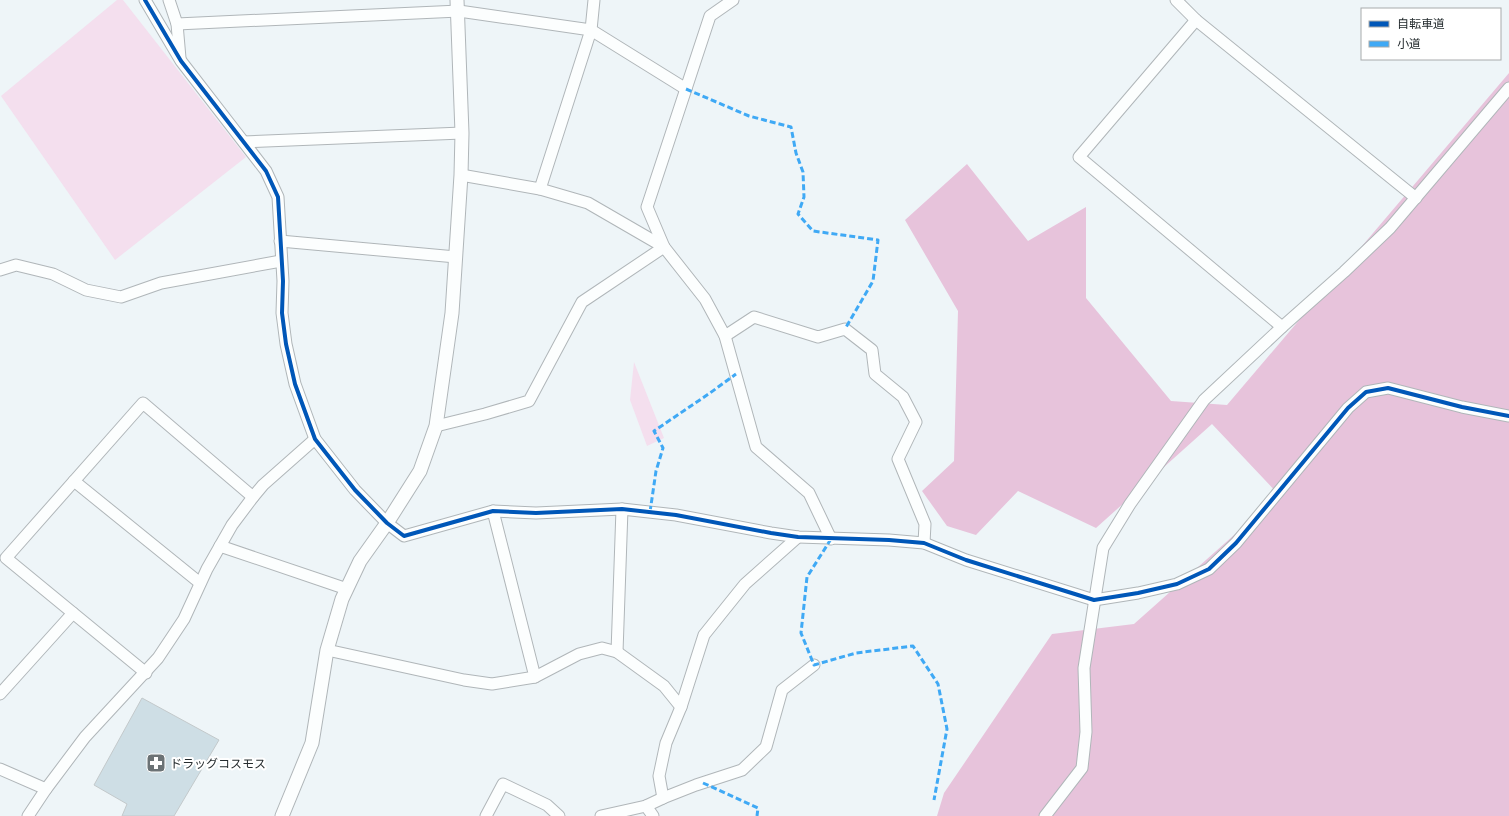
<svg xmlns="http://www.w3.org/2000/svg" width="1509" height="816" viewBox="0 0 1509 816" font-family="Lato,'Noto Sans JP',sans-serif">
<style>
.green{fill:#f4dfee}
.forest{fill:#e7c3db}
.building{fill:#cedee5;stroke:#c3c9cb}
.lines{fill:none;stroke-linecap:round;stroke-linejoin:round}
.minor-casing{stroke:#b0b6b9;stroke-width:13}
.tertiary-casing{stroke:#b0b6b9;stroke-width:15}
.minor{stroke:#fcfefe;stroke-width:11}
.tertiary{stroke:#fcfefe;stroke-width:13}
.quiet{stroke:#3fa9f5;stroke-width:3;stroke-dasharray:6 3;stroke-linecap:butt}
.cycleway-casing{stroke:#fff;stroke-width:6}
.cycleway{stroke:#0057b8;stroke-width:4}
.labels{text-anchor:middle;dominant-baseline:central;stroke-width:4;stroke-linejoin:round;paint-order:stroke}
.poi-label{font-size:12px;fill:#252c2f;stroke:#fff;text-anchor:start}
</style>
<rect width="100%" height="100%" fill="#eef5f8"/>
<!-- green -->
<g class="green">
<path d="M117,0H123L246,157L115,260L1,96Z"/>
<path d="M634,362L664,438L647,446L630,400Z"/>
</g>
<!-- forest -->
<path class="forest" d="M1509,73V816H937L944,793L1052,634L1134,624L1279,495L1212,424L1096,528L1018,491L976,535L947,526L922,491L954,461L958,311L905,220L967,164L1028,241L1086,207V298L1171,401L1227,405Z"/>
<!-- building -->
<path class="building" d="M142,698L219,740L174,816H122L127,804L94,785Z"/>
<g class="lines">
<defs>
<g id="minor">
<path d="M145,0L181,61L266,171L278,197L283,281L282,313L286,344L295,384L315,439L355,490L387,523L404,536L493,511L536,513L622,509L676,515L771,533L798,537L889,540L924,543L966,560L1094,600L1138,593L1177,584L1209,569L1236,543L1348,408L1366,392L1388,388L1462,407L1509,416"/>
<path d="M169,0L177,24L180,58"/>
<path d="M733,0L710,16L647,207L664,247L705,299L725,336L756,447L809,493L831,539"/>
<path d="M1176,0L1196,20L1416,198"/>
<path d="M1196,20L1079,157L1282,327"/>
<path d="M177,24L459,11L591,30L686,89"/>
<path d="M244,142L462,133"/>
<path d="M461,175L540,189L591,30L594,0"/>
<path d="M540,189L588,203L664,247"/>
<path d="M280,241L456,257"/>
<path d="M0,270L16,265L53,274L86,290L121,297L161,283L281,261"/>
<path d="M725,336L754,317L818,337L845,329L872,350L875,374L903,397L916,422L898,459L925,524L924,543"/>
<path d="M436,426L485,414L529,401L582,302L664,247"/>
<path d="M74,481L200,583"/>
<path d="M493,511L535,677"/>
<path d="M220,546L347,589"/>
<path d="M327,650L464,680L492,684L535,677L579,654L602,648L617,652L664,686L681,707"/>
<path d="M617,652L622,509"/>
<path d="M146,673L6,558L143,403L253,497"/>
<path d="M0,694L73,613"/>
<path d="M0,769L46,789"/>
<path d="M663,798L659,776L666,743L681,707L704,635L745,584L798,537"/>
<path d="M646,806L653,816"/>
<path d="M28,816L46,789L85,737L158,658L184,619L207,569L232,525L253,497L263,485L315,439"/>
<path d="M486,816L503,784L547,805L559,816"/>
<path d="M601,816L646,806L663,798L696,785L742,770L766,747L782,690L814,665"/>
<path d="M1045,816L1082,768L1086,732L1084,668L1103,548L1130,504L1204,400L1282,327L1344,272L1390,228L1509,88"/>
</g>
<path id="tertiary" d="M282,816L312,743L327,650L342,599L360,561L387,523L420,471L436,426L452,313L461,175L462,133L457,0"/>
</defs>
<!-- minor casing -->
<use href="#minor" class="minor-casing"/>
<!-- tertiary casing -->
<use href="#tertiary" class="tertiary-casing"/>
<!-- minor -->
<use href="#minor" class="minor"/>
<!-- tertiary -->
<use href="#tertiary" class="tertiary"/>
<!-- quiet -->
<g class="quiet">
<path d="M686,89L749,116L791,127L796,153L803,172L804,197L798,214L813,231L878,240L873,281L845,329"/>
<path d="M650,512L656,471L663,448L654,431L710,393L736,374"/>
<path d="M831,539L807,577L801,633L814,665L856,653L913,646L938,684L947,729L934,800"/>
<path d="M703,783L758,808L757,816"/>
</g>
<defs>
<path id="cycleway" d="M145,0L181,61L266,171L278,197L283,281L282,313L286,344L295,384L315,439L355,490L387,523L404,536L493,511L536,513L622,509L676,515L771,533L798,537L889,540L924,543L966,560L1094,600L1138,593L1177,584L1209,569L1236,543L1348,408L1366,392L1388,388L1462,407L1509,416"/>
</defs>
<!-- cycleway casing -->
<use href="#cycleway" class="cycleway-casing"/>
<!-- cycleway -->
<use href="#cycleway" class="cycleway"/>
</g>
<!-- icons -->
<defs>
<symbol id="pharmacy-square" viewBox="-11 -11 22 22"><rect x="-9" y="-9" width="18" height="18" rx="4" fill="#6b7275" stroke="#fff"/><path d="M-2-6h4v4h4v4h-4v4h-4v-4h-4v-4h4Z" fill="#fff"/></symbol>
</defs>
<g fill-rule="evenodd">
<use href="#pharmacy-square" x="145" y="752" width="22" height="22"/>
</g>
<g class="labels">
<!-- poi labels -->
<g class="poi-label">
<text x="170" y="763">ドラッグコスモス</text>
</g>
</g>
<!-- legend -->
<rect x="1361" y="8" width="140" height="52" fill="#ffffff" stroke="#a8abac"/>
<rect x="1369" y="21" width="20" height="6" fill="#0057b8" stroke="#a8abac"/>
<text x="1397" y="28" font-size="12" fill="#252c2f">自転車道</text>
<rect x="1369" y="41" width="20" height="6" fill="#3fa9f5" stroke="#a8abac"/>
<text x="1397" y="48" font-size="12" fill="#252c2f">小道</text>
</svg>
